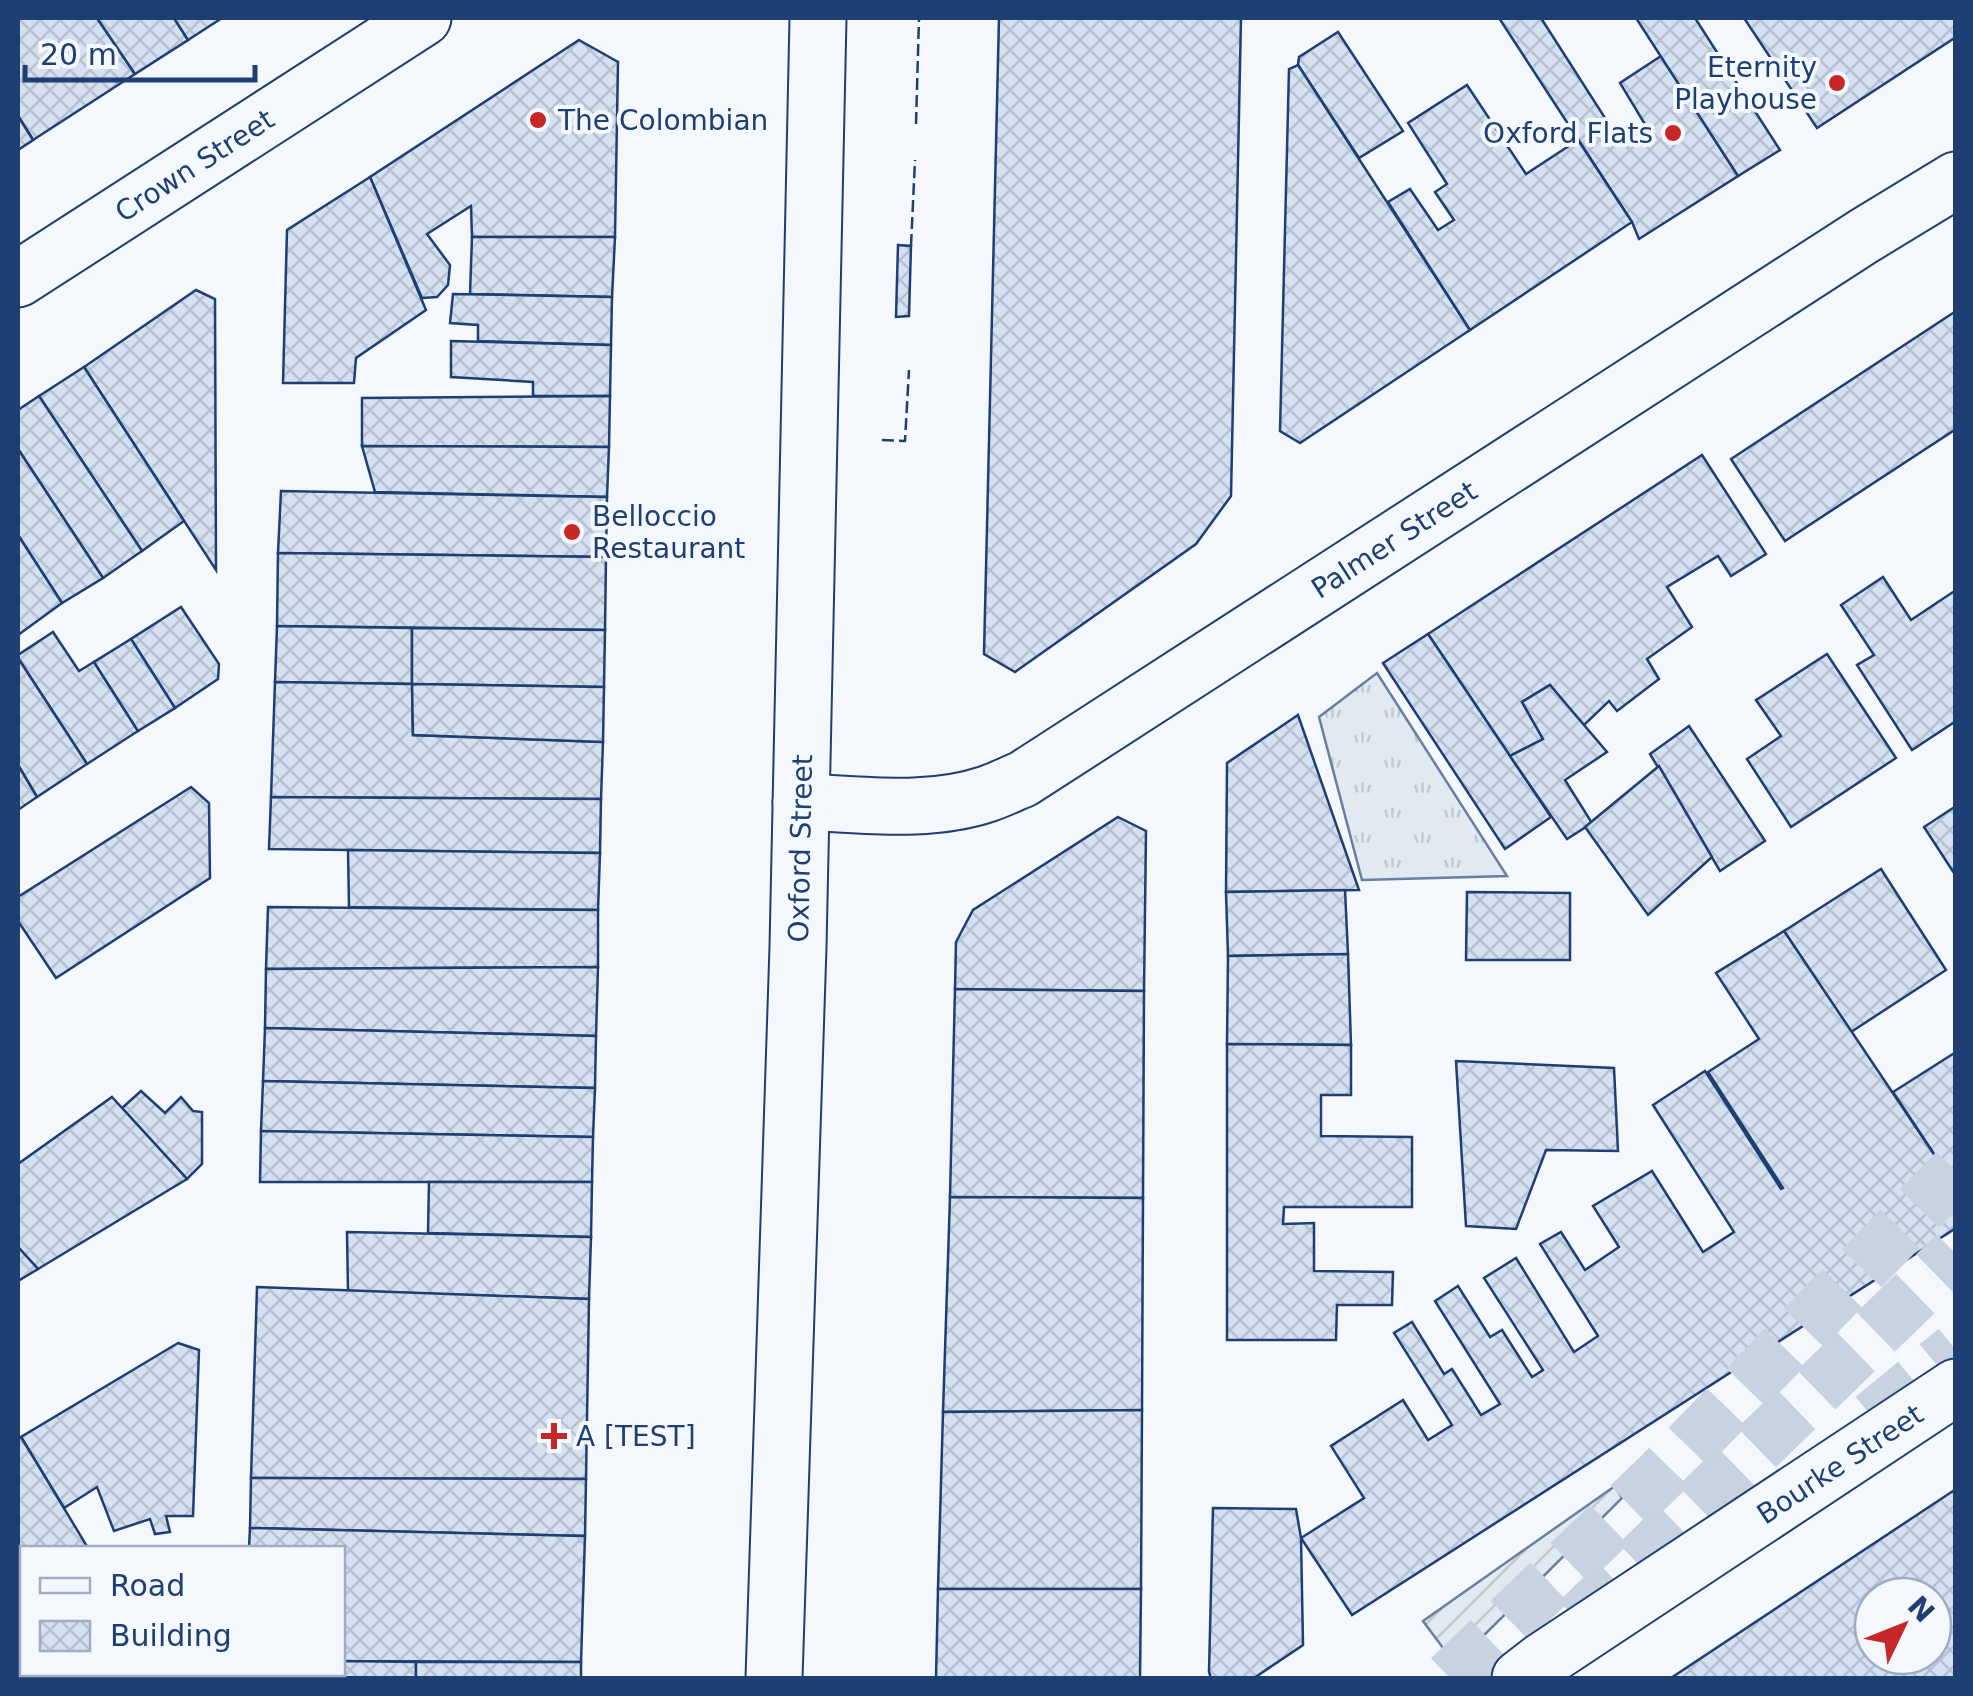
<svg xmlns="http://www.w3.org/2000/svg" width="1973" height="1696" viewBox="0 0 1973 1696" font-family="'DejaVu Sans',sans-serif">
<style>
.grass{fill:url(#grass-tufts);stroke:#687fa3;stroke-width:2.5}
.garden{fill:url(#garden-furrows);stroke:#687fa3;stroke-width:2.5}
.building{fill:url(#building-cross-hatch);stroke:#1d3f73;stroke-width:2.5;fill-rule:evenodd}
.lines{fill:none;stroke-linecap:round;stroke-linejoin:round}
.motorway-tunnel{stroke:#c9d2e0;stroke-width:55;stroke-dasharray:55 28;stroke-linecap:butt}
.minor-casing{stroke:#1d3f73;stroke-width:59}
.tertiary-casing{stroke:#1d3f73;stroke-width:59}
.primary-casing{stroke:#1d3f73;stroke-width:59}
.minor{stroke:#f4f7fb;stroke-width:55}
.tertiary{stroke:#f4f7fb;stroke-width:55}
.primary{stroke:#f4f7fb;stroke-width:55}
.fence{stroke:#1d3f73;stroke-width:2.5;stroke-dasharray:12 5;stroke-linecap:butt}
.poi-dot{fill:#c62828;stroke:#f4f7fb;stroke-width:4}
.labels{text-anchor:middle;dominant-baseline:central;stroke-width:8;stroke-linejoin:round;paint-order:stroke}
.poi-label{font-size:28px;fill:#1d3f73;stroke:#f4f7fb;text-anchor:start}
.street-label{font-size:28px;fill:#1d3f73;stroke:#f4f7fb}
</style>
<defs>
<pattern id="grass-tufts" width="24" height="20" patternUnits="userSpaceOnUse" patternTransform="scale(2.5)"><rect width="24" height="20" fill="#e3e9f0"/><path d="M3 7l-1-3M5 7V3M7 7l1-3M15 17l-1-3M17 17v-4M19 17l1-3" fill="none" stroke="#c2c9d1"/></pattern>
<pattern id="garden-furrows" width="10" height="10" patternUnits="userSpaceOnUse" patternTransform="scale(2.5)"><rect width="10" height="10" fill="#e3e9f0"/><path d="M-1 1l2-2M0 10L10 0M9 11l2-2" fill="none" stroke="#c2c9d1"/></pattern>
<pattern id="building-cross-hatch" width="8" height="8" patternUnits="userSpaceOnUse" patternTransform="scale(2.5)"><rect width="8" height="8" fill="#d5e0f0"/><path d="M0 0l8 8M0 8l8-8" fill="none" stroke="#b6c1d1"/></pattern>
</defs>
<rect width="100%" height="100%" fill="#f4f7fb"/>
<!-- grass -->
<path class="grass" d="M1377,673L1507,876L1362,880L1319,717Z"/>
<!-- garden -->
<path class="garden" d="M1615,1486L1622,1498L1455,1664L1423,1621Z"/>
<!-- building -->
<g class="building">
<path d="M18,18H97L135,74L33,140L18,116Z"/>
<path d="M97,18H174L188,40L135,74Z"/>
<path d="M174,18H222L188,40Z"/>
<path d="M999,18H1241L1231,496L1196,544L1015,672L984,654Z"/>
<path d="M1499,18H1541L1621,143L1646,126L1620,83L1661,56L1738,176L1639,239L1632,222Z"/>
<path d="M1636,18H1695L1780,150L1738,176Z"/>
<path d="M1744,18H1956V37L1817,128Z"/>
<path d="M1338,32L1403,131L1359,158L1298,65L1299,57Z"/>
<path d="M579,40L618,62L615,237H472L471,206L427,234L450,265L448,285L437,297L422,298L370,177Z"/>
<path d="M1298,65L1470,330L1300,443L1280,431L1289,69Z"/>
<path d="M1467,85L1526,174L1578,140L1632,222L1470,330L1388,202L1410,189L1438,230L1454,220L1435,192L1447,184L1408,123Z"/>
<path d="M18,116L33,140L18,150Z"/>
<path d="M18,116L33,140L18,150Z"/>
<path d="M370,177L426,310L356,358L354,383H283L287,230Z"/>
<path d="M472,237H615L612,297L470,294Z"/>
<path d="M898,245L911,246L909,316L896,317Z"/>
<path d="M196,290L215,299L216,570L84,367Z"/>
<path d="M453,294L612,297L611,345L478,341V325L450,323Z"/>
<path d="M1956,311V429L1785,541L1731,459Z"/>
<path d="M451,341L611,345L610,396H533V382L451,377Z"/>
<path d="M84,367L184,521L142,551L39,396Z"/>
<path d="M39,396L142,551L103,578L18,449V410Z"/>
<path d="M610,396L609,447L362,446V398Z"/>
<path d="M362,446L609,447L607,497L375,492Z"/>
<path d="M18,449L103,578L62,603L18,535Z"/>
<path d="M1702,455L1766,554L1731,576L1718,556L1667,587L1692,627L1647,659L1659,679L1617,711L1609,701L1583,726L1550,685L1522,702L1543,739L1510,756L1428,634Z"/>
<path d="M281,491L607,497L606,557L278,553Z"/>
<path d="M18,535L62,603L18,635Z"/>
<path d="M278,553L606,557L605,630L277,626Z"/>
<path d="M1883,577L1911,620L1956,590V721L1912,750L1857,665L1874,655L1841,605Z"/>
<path d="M181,607L219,664L218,679L175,708L131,639Z"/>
<path d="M277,626L412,628V684L275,682Z"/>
<path d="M412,628L605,630L604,687L412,684Z"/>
<path d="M53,632L79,671L94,662L138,731L87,764L18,658V655Z"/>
<path d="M1428,634L1551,817L1505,849L1383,663Z"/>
<path d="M131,639L175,708L138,731L94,662Z"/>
<path d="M1827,654L1896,758L1791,827L1747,759L1781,736L1756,700Z"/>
<path d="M18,658L87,764L37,797L18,765Z"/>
<path d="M275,682L412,684L413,735L603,742L601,799L271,797Z"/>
<path d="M412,684L604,687L603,742L413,735Z"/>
<path d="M1550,685L1607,752L1565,780L1592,823L1567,839L1510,756L1543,739L1522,702Z"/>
<path d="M1298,715L1359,890L1226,892L1227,763Z"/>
<path d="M1689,726L1765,841L1720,871L1650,754Z"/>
<path d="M18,765L37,797L18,810Z"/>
<path d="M1659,766L1712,857L1648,915L1585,827Z"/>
<path d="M191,787L209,803L210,878L56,978L18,921V897Z"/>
<path d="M271,797L601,799L600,853L269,849Z"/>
<path d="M1956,806V876L1924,827Z"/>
<path d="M1118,817L1146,831L1144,991L955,989L956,942L973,910Z"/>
<path d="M348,850L600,853L598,910L349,907Z"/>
<path d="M1881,869L1946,970L1851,1032L1784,931Z"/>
<path d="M1345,890L1348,954L1228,956L1226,892Z"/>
<path d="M1467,892L1570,893V960H1466Z"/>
<path d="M268,907L598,910V967L266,969Z"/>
<path d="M1784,931L1956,1187V1228L1352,1615L1301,1538L1364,1498L1331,1446L1403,1400L1428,1440L1452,1425L1394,1333L1412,1322L1444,1374L1452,1369L1481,1415L1500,1404L1435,1301L1458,1286L1490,1337L1502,1330L1532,1377L1543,1370L1484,1278L1516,1258L1574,1352L1598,1336L1540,1244L1561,1232L1585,1270L1619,1247L1593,1206L1652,1171L1703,1252L1734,1232L1653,1105L1705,1071L1781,1189L1783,1188L1708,1072L1759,1039L1716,973Z"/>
<path d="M1348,954L1351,1045L1227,1044L1228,956Z"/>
<path d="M598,967L596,1036L265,1028L266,969Z"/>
<path d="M955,989L1144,991L1143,1198L950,1197Z"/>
<path d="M265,1028L596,1036L595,1088L263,1081Z"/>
<path d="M1227,1044L1351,1045V1095H1321V1136L1412,1137V1207H1284L1283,1224L1314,1223V1271L1393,1272L1392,1305H1337L1336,1340H1227Z"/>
<path d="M1956,1052V1187L1893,1092Z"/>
<path d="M1456,1061L1614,1068L1618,1151L1546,1150L1516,1229L1466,1226Z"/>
<path d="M263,1081L595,1088L593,1137L261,1131Z"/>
<path d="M141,1091L165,1113L181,1097L193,1111L202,1112V1164L187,1179L122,1108Z"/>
<path d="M112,1097L187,1179L38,1269L18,1247V1164Z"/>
<path d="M261,1131L593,1137L592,1182H260Z"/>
<path d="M429,1182H592L591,1237L428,1233Z"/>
<path d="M950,1197L1143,1198L1142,1410L943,1412Z"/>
<path d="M347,1232L591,1237L589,1299L348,1291Z"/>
<path d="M18,1247L38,1269L18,1281Z"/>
<path d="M257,1287L589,1299L586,1479L251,1478Z"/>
<path d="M178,1343L199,1350L193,1516H166L170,1532L155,1534L150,1519L114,1531L97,1487L64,1508L21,1437Z"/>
<path d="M1142,1410L1141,1589H938L943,1412Z"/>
<path d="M21,1437L88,1548H22V1644L20,1646L18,1642V1439Z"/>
<path d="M251,1478L586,1479L585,1536L250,1528Z"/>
<path d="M1956,1489V1678H1671ZM1873,1596H1933V1656H1873Z"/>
<path d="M1213,1508L1296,1509L1301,1538L1303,1645L1254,1678H1211L1209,1672Z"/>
<path d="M250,1528L585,1536L581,1662L342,1661V1548H249Z"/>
<path d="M938,1589H1141L1140,1678H936Z"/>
<path d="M342,1661L416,1662V1678H246V1674H342Z"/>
<rect x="416" y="1662" width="165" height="16"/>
</g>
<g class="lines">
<!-- motorway-tunnel -->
<g class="motorway-tunnel">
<path d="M1873,1418L1956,1350"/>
<path d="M1578,1621L1956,1254"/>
<path d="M1450,1678L1661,1475L1956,1171"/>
</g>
<defs>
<g id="minor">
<path id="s1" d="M801,802C862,804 928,814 987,794C999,790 1011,784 1023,779L1864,236L1956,180"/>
<path id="s2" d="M1520,1678L1542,1661L1956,1387"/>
</g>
<g id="tertiary">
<path id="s3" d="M18,279L423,18"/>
</g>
<g id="primary">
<path id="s4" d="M774,1678L798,947L818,18"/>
</g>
</defs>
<!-- minor casing -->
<use href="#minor" class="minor-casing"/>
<!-- tertiary casing -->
<use href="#tertiary" class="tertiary-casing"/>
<!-- primary casing -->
<use href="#primary" class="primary-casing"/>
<!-- minor -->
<use href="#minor" class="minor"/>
<!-- tertiary -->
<use href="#tertiary" class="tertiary"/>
<!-- primary -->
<use href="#primary" class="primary"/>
<!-- fence -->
<g class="fence">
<path d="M916,124L919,18"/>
<path d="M911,246L915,160"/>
<path d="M882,440L905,441L909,370"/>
</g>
</g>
<!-- markers -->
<g class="poi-dot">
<circle cx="1837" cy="83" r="10"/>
<circle cx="538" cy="120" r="10"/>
<circle cx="1673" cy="133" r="10"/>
<circle cx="572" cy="532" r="10"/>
<path d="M549 1421h10v10h10v10h-10v10h-10v-10h-10v-10h10z"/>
</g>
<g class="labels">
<!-- poi labels -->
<g class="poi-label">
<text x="1817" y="67" text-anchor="end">Eternity<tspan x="1817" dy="32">Playhouse</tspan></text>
<text x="558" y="120">The Colombian</text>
<text x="1653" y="133" text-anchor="end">Oxford Flats</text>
<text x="592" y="516">Belloccio<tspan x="592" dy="32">Restaurant</tspan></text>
<text x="576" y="1436">A [TEST]</text>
</g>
<!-- street labels -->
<g class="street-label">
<text stroke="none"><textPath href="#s3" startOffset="210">Crown Street</textPath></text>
<text stroke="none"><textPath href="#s1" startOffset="668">Palmer Street</textPath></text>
<text stroke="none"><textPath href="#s4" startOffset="830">Oxford Street</textPath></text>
<text stroke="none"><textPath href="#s2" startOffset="385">Bourke Street</textPath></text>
</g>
</g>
<!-- border -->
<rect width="1973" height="1696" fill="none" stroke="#1d3f73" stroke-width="40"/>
<!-- legend -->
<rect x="20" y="1546" width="325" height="130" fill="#f4f7fb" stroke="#9eadc5" stroke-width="2.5"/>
<rect x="40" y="1578" width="50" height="15" fill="#f4f7fb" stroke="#9eadc5" stroke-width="2.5"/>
<text x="110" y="1596" font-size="30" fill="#1d3f73">Road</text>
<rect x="40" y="1621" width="50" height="30" fill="url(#building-cross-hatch)" stroke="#9eadc5" stroke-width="2.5"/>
<text x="110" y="1646" font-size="30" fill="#1d3f73">Building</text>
<!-- north arrow -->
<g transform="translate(1903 1626) rotate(47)"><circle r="48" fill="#f4f7fb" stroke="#9eadc5" stroke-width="2.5"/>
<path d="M0-8L18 38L0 25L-18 38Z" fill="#c62828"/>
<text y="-15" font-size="28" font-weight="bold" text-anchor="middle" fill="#1d3f73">N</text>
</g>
<!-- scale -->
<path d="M25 65v15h230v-15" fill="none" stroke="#1d3f73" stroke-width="5"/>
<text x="40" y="65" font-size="30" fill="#1d3f73" stroke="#f4f7fb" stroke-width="8" paint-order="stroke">20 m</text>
</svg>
